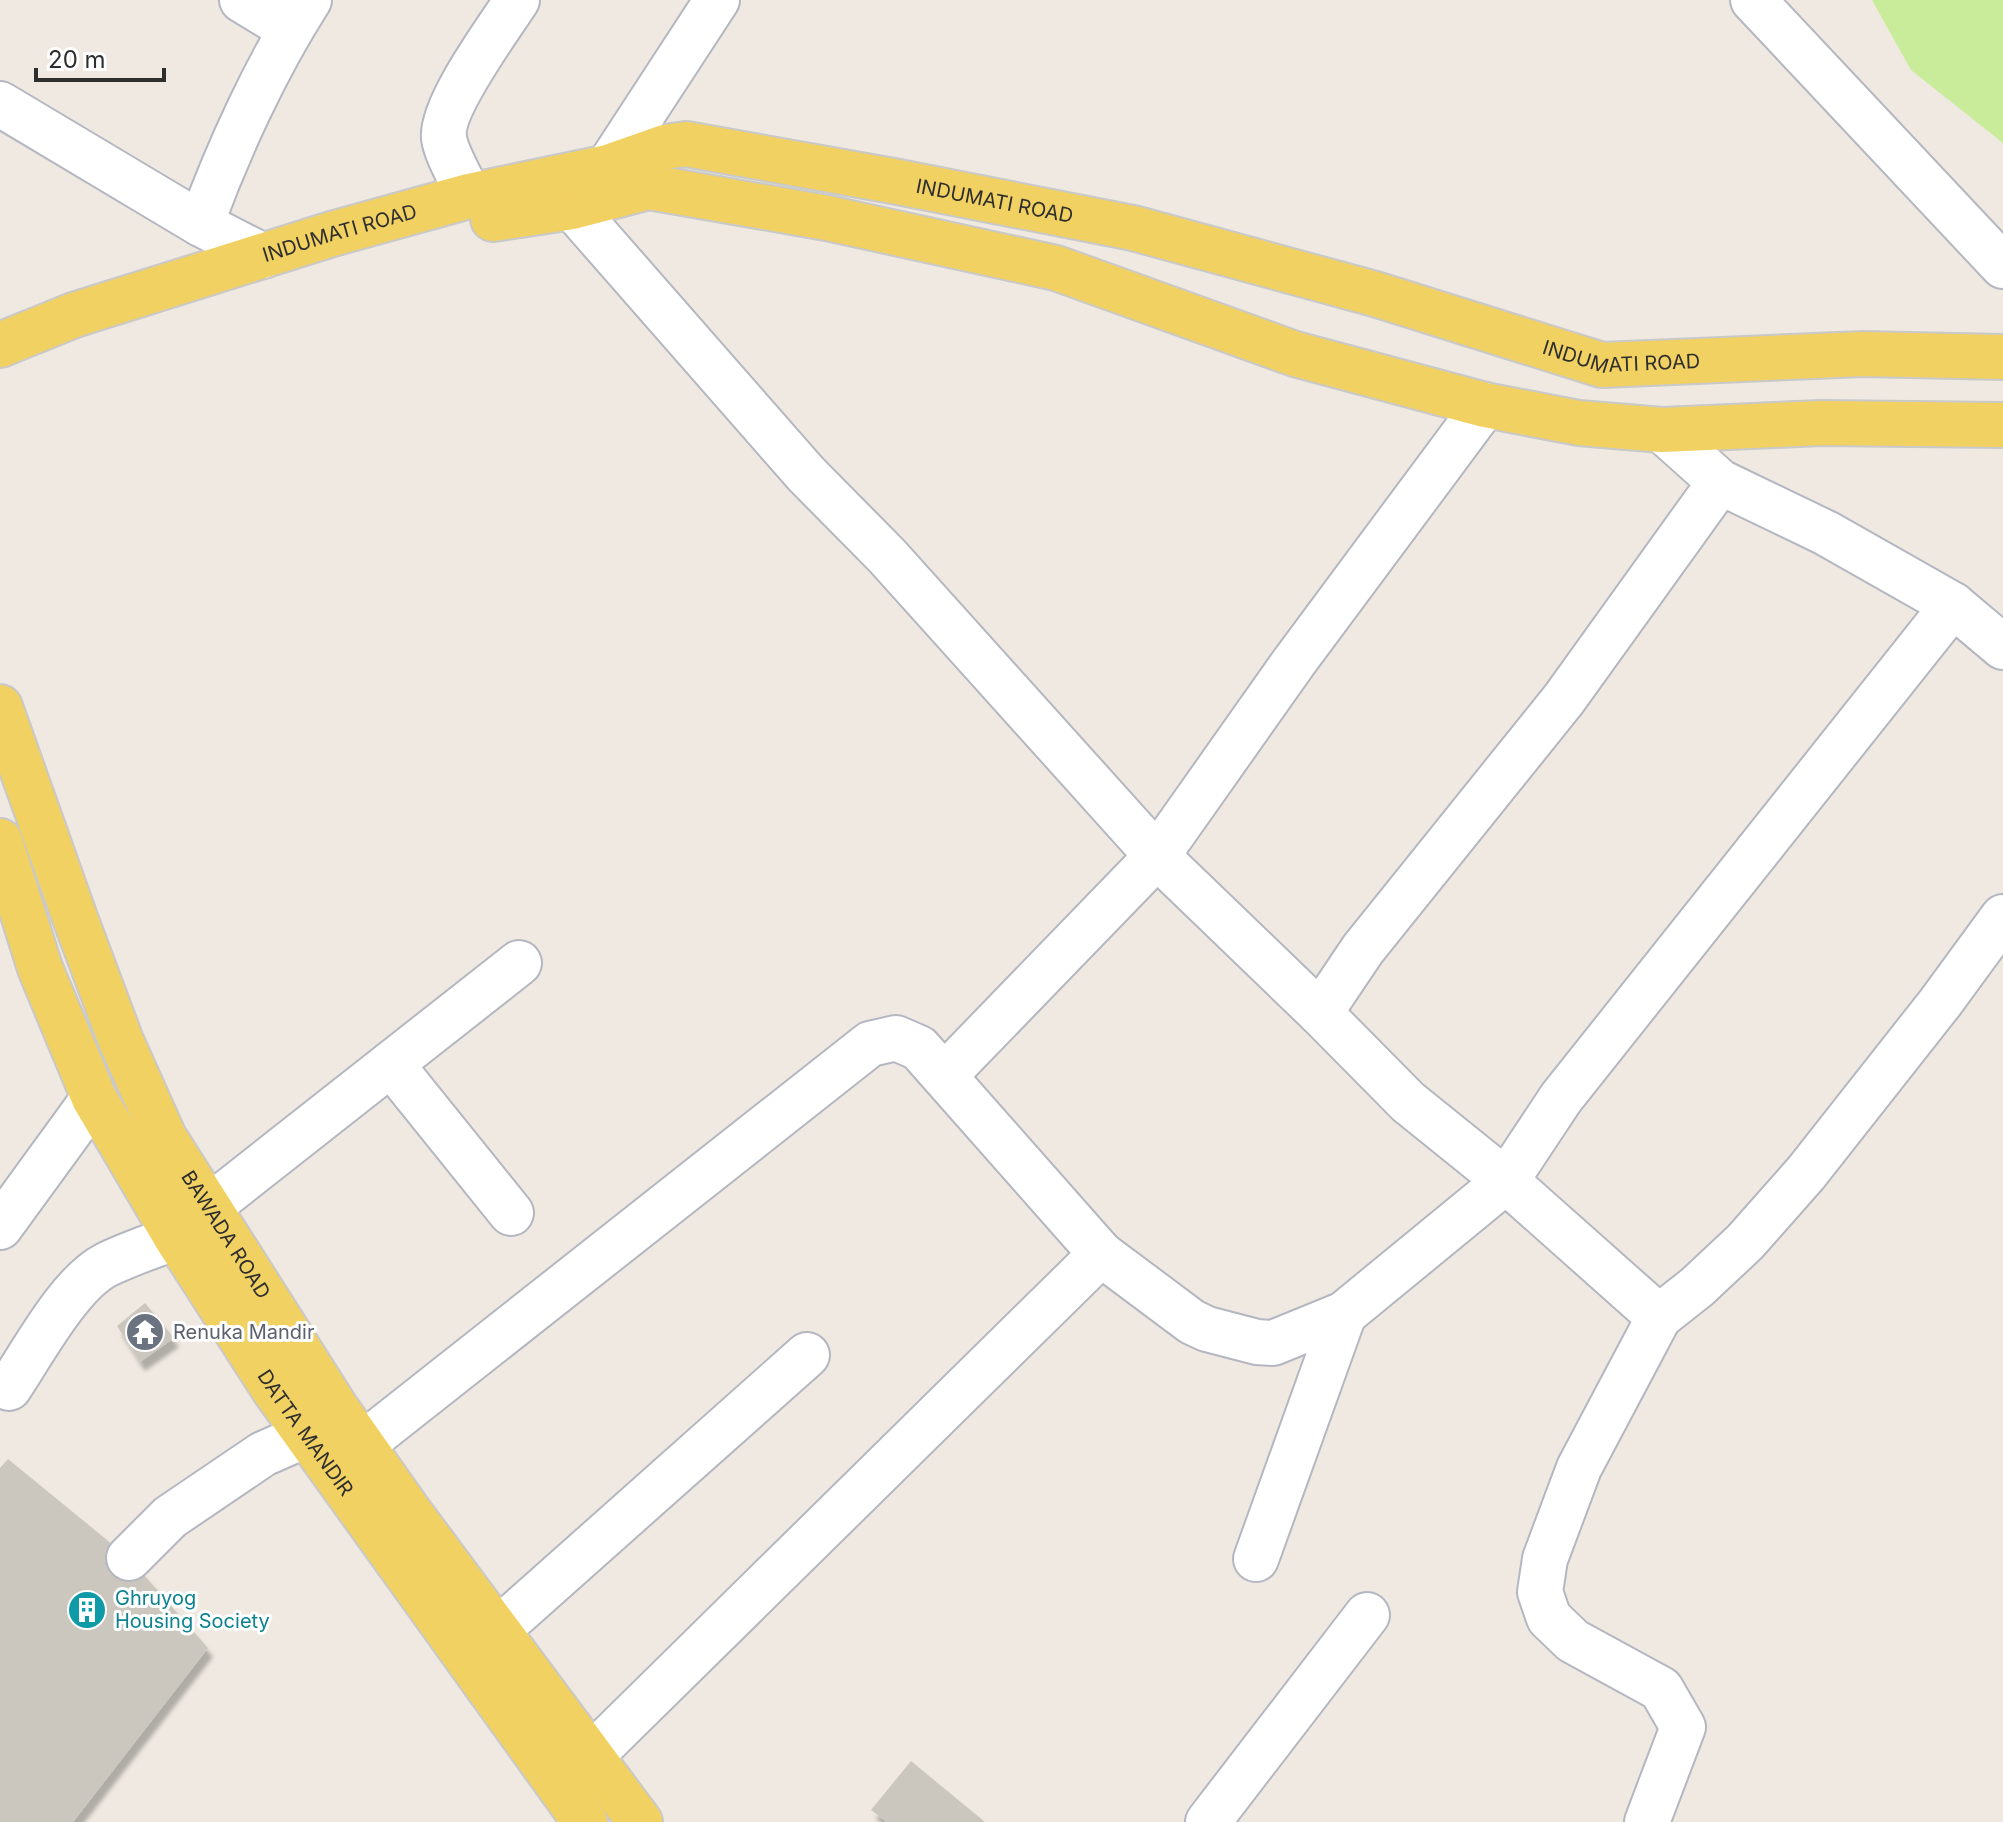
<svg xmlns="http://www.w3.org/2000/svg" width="2003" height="1822" viewBox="0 0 2003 1822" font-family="Inter,sans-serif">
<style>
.pitch{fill:#c9ec9a}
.building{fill:#cbc7bf;filter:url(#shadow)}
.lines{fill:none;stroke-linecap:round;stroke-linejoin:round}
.minor-casing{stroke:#b4b7c1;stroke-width:48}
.major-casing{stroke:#c9c9c9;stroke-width:48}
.minor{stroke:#fff;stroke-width:44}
.major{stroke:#f2d163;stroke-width:44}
.labels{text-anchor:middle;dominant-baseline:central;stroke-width:6;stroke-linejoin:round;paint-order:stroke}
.street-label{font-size:20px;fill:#2e2e2e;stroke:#fff}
.worship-label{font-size:20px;fill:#5b616d;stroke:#fff;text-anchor:start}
.culture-label{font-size:20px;fill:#0d838f;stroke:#fff;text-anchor:start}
</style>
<defs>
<filter id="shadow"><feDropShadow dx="5" dy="9" stdDeviation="2" flood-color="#0004"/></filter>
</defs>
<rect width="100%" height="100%" fill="#efe9e1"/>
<!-- pitch -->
<path class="pitch" d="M1872,0H2003V143L1911,70Z"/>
<!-- building -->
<g class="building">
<path d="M145,1303L174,1338L140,1362L117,1326Z"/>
<path d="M8,1459L129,1558L208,1648L73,1822H0V1468Z"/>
<path d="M911,1761L985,1822H887L871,1810Z"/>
</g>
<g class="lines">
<defs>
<g id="minor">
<path d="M242,0L290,29"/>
<path d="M1753,0L2003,266"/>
<path d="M0,104L201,224"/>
<path d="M608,167L717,0"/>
<path d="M469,196C462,180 446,154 444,138C440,107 499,28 517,0"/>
<path d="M572,207L806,474L887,556L1157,856L945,1075"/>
<path d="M263,256L201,224C228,150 266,67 309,0"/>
<path d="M1662,430L1720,482L1826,533L1953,605L2003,647"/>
<path d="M1320,1013L1157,856L1294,662L1485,405"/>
<path d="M391,1064L511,1213"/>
<path d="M209,1207L519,963"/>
<path d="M0,1227L94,1098"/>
<path d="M1659,1317L1506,1181L1408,1102L1320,1013L1363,949L1564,699L1720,482"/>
<path d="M9,1388C32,1354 69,1284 106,1265C128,1254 153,1246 176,1237"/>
<path d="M363,1444L870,1044L896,1038L919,1048L1101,1254L1192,1322L1207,1329L1257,1342L1273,1343L1344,1314L1506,1181L1561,1098L1953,605"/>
<path d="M129,1558L170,1517L263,1454L306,1435"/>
<path d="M1256,1559L1344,1314"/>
<path d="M499,1629L807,1355"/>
<path d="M592,1755L1101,1254"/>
<path d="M1208,1822L1367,1615"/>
<path d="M1647,1822L1683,1727L1661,1689L1573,1641L1549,1618L1540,1592L1545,1559L1579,1468L1659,1317L1697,1287L1745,1242L1806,1173L1940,1003L2003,917"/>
</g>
<g id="major">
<path d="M493,219L572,207L649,187L827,218L1056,268L1295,354L1485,405L1579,423L1662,430L1821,423L2003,425"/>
<path id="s1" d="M0,345L74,315L332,234L469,196L608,167L665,147L686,144L893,181L1133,228L1375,294L1602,365L1863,354L2003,357"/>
<path id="s2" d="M0,707L75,918L121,1041L164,1137L336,1408L410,1513L640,1822"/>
<path id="s3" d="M0,841L40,968L94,1098L176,1237L275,1391L585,1822"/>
</g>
</defs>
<!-- minor casing -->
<use href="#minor" class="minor-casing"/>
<!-- major casing -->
<use href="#major" class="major-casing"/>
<!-- minor -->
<use href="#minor" class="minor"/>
<!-- major -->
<use href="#major" class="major"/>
</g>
<!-- icons -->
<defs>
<symbol id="temple-disc" viewBox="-11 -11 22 22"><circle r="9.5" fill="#6b7280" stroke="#fff"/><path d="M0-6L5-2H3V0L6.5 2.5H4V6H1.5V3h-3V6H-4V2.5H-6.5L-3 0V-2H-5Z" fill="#fff"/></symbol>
<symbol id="building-disc" viewBox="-11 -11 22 22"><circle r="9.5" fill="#0f9aa8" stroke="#fff"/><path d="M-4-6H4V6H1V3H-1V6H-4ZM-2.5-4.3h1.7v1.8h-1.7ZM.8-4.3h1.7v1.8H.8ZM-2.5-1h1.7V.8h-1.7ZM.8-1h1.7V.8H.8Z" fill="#fff"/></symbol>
</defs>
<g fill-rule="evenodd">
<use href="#temple-disc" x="123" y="1310" width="44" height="44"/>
<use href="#building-disc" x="65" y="1588" width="44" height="44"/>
</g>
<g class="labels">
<!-- street labels -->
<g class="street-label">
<text stroke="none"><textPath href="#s1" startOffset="1030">INDUMATI ROAD</textPath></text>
<text stroke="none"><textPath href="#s1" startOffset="358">INDUMATI ROAD</textPath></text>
<text stroke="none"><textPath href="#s1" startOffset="1678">INDUMATI ROAD</textPath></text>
<text stroke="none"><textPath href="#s2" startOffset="576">BAWADA ROAD</textPath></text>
<text stroke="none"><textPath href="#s3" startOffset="670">DATTA MANDIR</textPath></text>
</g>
<!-- worship labels -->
<g class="worship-label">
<text x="173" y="1332">Renuka Mandir</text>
</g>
<!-- culture labels -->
<g class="culture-label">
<text x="115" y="1598">Ghruyog<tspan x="115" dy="23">Housing Society</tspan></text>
</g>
</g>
<!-- scale -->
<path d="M36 68v12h128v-12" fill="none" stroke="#2e2e2e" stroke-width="4"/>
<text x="48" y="68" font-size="24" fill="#2e2e2e" stroke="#ffffff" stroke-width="6" paint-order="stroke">20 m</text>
</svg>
